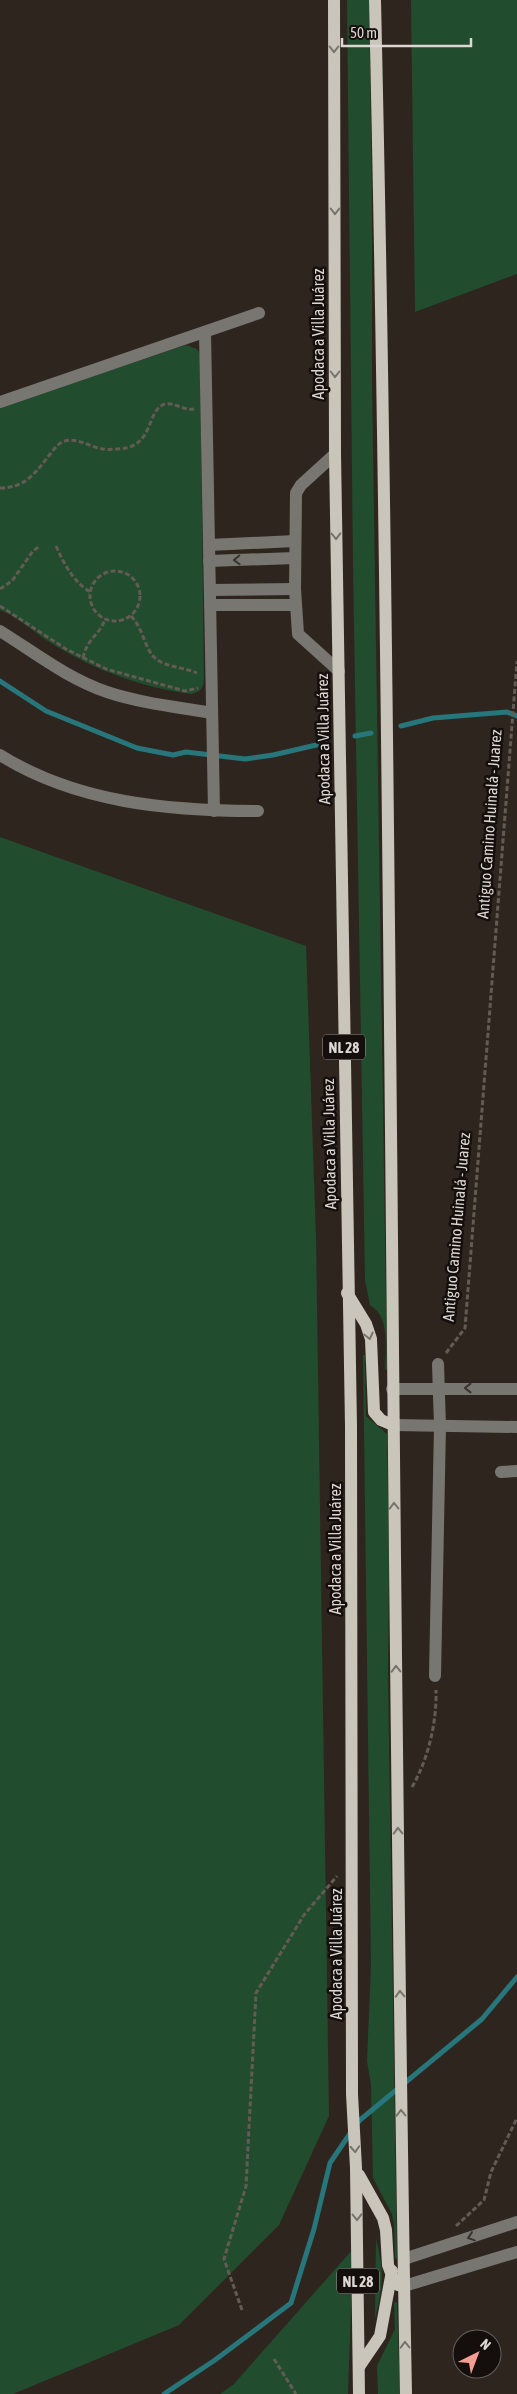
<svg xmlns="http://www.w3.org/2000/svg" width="517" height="2394" viewBox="0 0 517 2394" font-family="'Asap Condensed',sans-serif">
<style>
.green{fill:#224c2e}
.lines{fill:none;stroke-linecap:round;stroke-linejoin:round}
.stream{stroke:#27767b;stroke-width:5}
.path{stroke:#645b55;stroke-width:3;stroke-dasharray:5 2.5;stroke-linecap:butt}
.minor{stroke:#787670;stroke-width:12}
.major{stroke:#c9c5ba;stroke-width:12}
.oneway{stroke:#78736c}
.oneway2{stroke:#37332f}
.labels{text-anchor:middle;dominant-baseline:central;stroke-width:5;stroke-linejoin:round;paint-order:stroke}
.shield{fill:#140f0c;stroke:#a19a97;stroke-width:1}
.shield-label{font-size:15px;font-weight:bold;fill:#ddd6d2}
.street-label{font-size:16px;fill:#ddd6d2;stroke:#140f0c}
</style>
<rect width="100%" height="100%" fill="#2f251f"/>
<!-- green -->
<g class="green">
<path d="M347,0H369L372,203V384L387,1369L385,1370C385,1348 391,1318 370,1305L365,1280L353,566Z"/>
<path d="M411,0H517V274L415,312Z"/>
<path d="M186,345L197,349L200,354L204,680C203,689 200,692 191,694C140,687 95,670 51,643C34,633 19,617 0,610V407Z"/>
<path d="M0,837L306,946L316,1238L329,2116L279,2225L179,2325L13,2394H0Z"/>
<path d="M363,1355H365L366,1416L387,1434L389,1563L388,1674L397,2259L395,2258L394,2224L392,2214L373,2178L371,2085L367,2061L371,1966Z"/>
<path d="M376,2239C385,2275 383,2284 375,2319Z"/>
<path d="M353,2249L348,2394H220L234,2384Z"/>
<path d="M397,2302L400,2394H378L377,2366L395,2329L394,2303Z"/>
</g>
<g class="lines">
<!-- stream -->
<g class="stream">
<path d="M0,681L46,711L137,748L173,755L186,752L245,759L273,755L325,743"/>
<path d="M401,726L433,718L507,712L517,716"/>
<path d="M355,736L371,733"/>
<path d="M356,2125L360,2120L482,2019L517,1977"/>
<path d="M164,2394L215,2360L291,2303L314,2229L330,2163L351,2132"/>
</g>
<!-- path -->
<g class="path">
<path d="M0,488C26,488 36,472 51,453C54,449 57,445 62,442C76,436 89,447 103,449C109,450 120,449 126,448C154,442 147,409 165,404C175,402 183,411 194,409"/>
<path d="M56,546C64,564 73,581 90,592"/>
<circle cx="115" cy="596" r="25"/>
<path d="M0,589L12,581L33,551L40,546"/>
<path d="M0,606L66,649L106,669L185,691L198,688"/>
<path d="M131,616C144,629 144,649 156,659C168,668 184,667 197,673"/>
<path d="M83,658C87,638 100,635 105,619"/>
<path d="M446,1353L465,1328L517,661"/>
<path d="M412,1787C428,1760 437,1722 436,1690"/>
<path d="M456,2226L484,2200L491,2172L517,2118"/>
<path d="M242,2310L224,2259L246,2186L256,1993L304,1915L337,1876"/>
<path d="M274,2359L296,2394"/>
</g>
<!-- minor -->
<g class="minor">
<path d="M205,332L214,811"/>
<path d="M0,402L259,313"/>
<path d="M335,454L301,485L296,493L295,589L298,634L339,671"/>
<path d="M209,545L295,541"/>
<path d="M209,561L295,558"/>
<path d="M210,590L295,589"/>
<path d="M210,605H295"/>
<path d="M0,631C34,652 68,679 107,692C140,703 177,707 212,713"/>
<path d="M0,755C77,803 169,811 258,811"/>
<path d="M392,1389H517"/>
<path d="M393,1425L517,1427"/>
<path d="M501,1472L517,1471"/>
<path d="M435,1676L440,1426L438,1364"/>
<path d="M404,2259L517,2222"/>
<path d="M404,2286L517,2252"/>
</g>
<!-- major -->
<g class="major">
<path d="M334,0L335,454L351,1426L352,2094L356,2168L359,2394"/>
<path d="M375,0C393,798 391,1596 406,2394"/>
<path d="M347,1293L366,1324L371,1339L374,1412L381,1420L393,1425"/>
<path d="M359,2175L383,2218L386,2230L388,2265L394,2281L398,2285L404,2286"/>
<path d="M359,2367L380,2336L392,2271"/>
</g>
</g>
<!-- one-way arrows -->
<defs><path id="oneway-chevron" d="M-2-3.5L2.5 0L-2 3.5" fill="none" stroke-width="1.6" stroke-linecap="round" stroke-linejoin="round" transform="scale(1.25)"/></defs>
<g class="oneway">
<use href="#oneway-chevron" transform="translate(334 49) rotate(90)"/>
<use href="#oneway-chevron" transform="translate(335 211) rotate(90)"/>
<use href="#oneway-chevron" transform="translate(335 374) rotate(90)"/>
<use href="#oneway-chevron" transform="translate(336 536) rotate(89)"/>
<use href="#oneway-chevron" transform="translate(369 1336) rotate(77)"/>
<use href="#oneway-chevron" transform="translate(394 1506) rotate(-91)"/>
<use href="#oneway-chevron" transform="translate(396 1669) rotate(-91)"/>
<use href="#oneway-chevron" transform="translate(398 1831) rotate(-91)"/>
<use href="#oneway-chevron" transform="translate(400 1994) rotate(-91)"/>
<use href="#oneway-chevron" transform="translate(401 2113) rotate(-91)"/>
<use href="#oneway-chevron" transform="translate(355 2149) rotate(87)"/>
<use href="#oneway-chevron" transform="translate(357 2217) rotate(89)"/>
<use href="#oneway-chevron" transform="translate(405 2345) rotate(-91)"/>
</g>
<g class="oneway2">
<use href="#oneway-chevron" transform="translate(237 560) rotate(178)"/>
<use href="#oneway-chevron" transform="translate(468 1388) rotate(180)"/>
<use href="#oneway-chevron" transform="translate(471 2237) rotate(162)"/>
</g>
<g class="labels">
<!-- shield labels -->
<g class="shield">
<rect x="323" y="1034.5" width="42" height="25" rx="4"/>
<rect x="337" y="2268.5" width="42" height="25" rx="4"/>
</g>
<g class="shield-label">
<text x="344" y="1047">NL 28</text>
<text x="358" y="2281">NL 28</text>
</g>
<!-- street labels -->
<g class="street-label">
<text transform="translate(318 334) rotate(-90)">Apodaca a Villa Juárez</text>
<text transform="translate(323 739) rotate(-91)">Apodaca a Villa Juárez</text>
<text transform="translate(489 824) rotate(-86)">Antiguo Camino Huinalá - Juarez</text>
<text transform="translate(329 1144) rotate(-91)">Apodaca a Villa Juárez</text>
<text transform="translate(456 1227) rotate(-85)">Antiguo Camino Huinalá - Juarez</text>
<text transform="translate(335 1549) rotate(-90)">Apodaca a Villa Juárez</text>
<text transform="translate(336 1954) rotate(-90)">Apodaca a Villa Juárez</text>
</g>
</g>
<!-- north arrow -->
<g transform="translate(477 2354) rotate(42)"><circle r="24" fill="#140f0c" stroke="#645f5b"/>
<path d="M0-4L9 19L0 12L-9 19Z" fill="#f59c93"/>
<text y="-8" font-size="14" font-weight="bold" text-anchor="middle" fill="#ddd6d2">N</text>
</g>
<!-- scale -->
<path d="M342 38v8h129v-8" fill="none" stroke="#ddd6d2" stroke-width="2.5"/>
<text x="350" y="38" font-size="15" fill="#ddd6d2" stroke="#140f0c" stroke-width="4" paint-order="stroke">50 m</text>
</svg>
